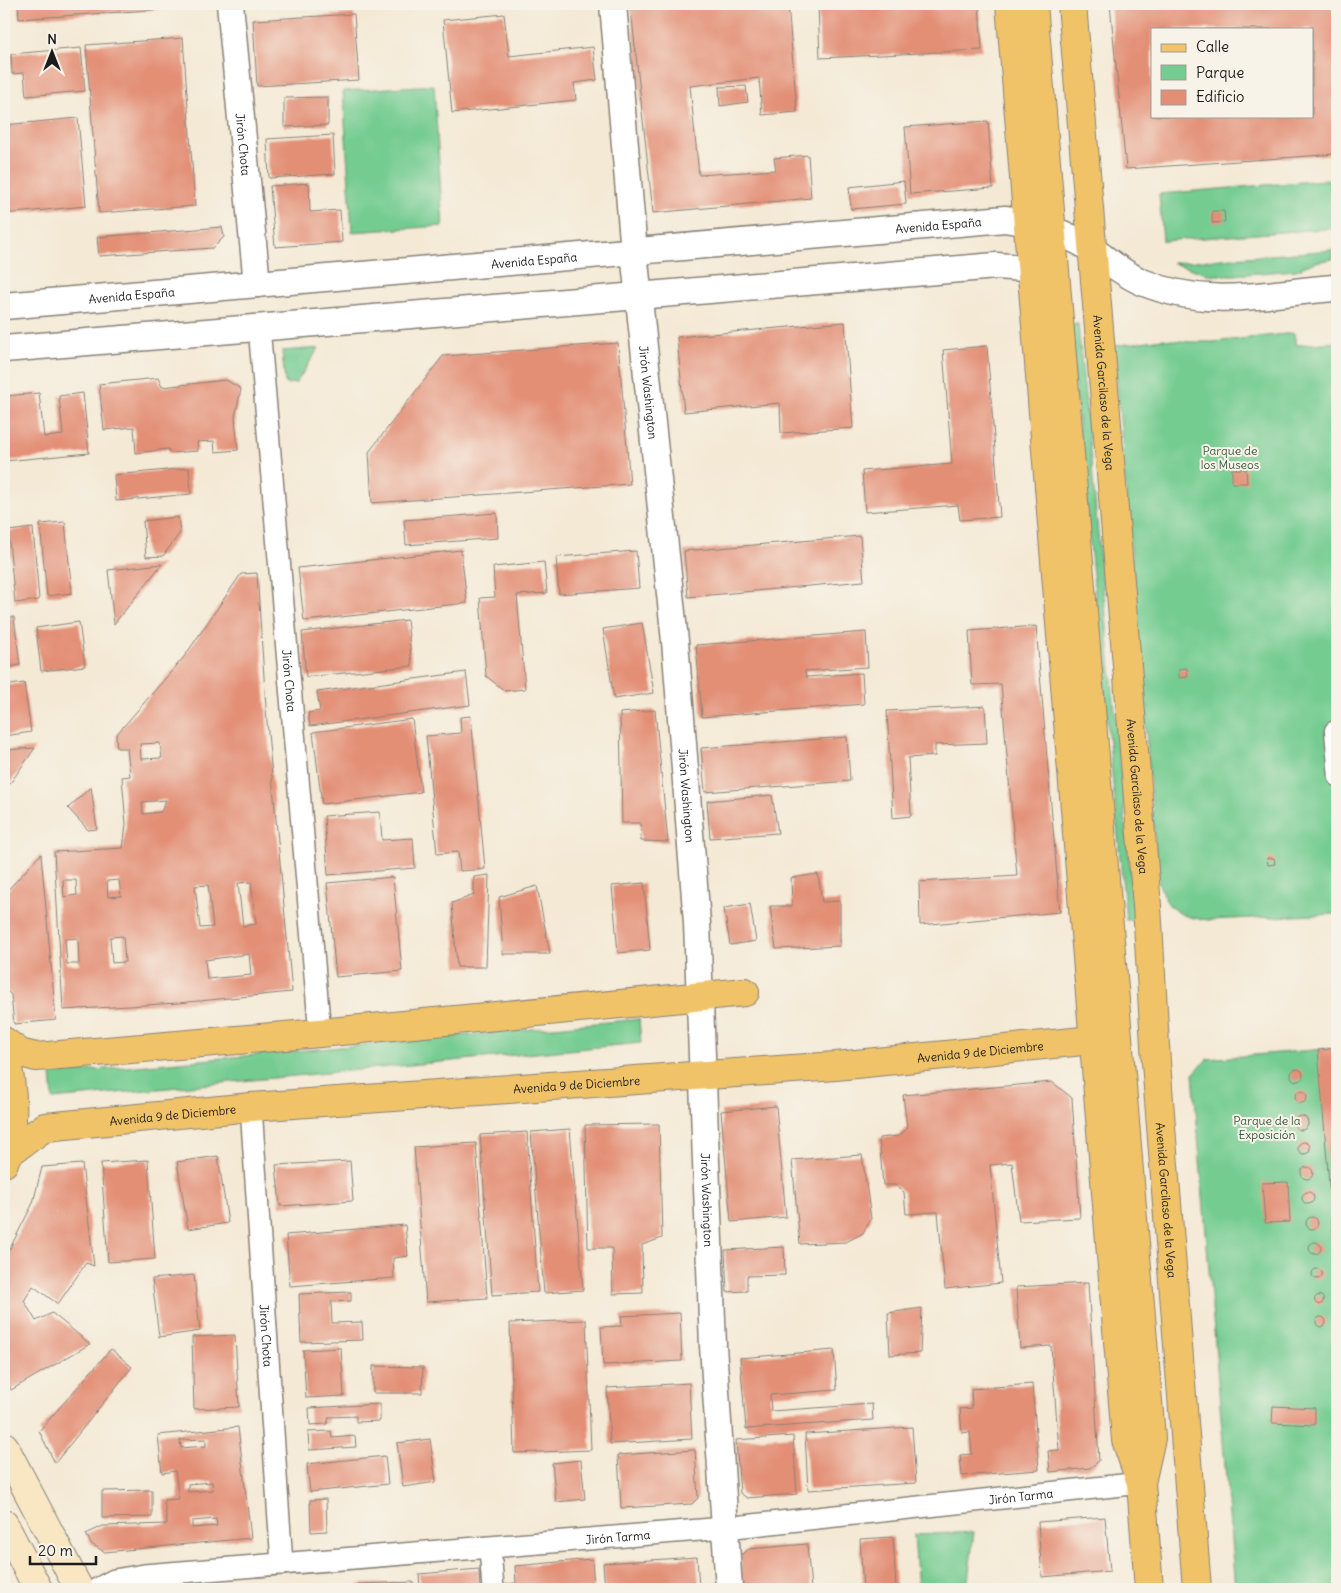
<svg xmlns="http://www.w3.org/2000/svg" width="1341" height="1593" viewBox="0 0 1341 1593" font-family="Delius,sans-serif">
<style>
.green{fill:#75cc91;stroke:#487456}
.building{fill:#e38f76;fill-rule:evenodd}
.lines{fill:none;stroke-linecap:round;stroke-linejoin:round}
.pedestrian-casing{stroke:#888278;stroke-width:19}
.minor-casing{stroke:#888278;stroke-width:24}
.tertiary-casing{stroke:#888278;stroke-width:29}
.secondary-casing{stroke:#888278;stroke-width:30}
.primary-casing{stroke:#888278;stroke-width:30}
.pedestrian{stroke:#fff;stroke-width:16}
.minor{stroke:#fff;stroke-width:21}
.tertiary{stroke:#fff;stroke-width:26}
.secondary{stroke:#f9e7c3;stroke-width:28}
.primary{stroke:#f1c369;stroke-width:28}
.labels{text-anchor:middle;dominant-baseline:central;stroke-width:4;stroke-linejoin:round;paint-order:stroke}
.street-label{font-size:12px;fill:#1c1c1c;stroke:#f7f3e8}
.park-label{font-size:12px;fill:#3b5a45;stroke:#f7f3e8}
</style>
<rect width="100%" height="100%" fill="#f7f3e8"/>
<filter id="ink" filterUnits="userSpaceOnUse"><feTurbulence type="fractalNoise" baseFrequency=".02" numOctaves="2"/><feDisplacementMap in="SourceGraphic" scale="10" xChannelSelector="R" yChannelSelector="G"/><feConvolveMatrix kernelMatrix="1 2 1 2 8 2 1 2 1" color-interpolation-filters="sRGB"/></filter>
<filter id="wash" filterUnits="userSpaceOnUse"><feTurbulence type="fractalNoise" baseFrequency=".0096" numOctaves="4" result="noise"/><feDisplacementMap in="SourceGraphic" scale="20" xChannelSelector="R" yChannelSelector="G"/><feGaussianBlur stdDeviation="1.12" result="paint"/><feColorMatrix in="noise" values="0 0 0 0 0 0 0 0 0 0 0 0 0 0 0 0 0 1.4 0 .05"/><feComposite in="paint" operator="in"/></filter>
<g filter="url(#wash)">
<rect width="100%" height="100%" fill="#f4e9d5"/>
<!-- green -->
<g class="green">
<path d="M434,85L443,226L352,232L343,91Z"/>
<path d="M1337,179V228L1163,241L1159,194Z"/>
<path d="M1332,250L1333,259L1315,262L1296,270L1234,275H1211L1172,263Z"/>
<path d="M1069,324H1078L1135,920H1126Z"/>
<path d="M1294,333L1296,345L1337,342V914L1210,920C1179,918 1163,909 1158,876L1114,346L1162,339L1190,342H1213Z"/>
<path d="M319,348L296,383L285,384L282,351Z"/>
<path d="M639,1019L641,1043L53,1099L51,1074Z"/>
<path d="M1337,1048V1589H1235L1193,1074L1207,1059Z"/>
<path d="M974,1532L967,1589H918L914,1535Z"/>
</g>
<g id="blocks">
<!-- building -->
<g class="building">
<path d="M18,4H164V9L19,19Z"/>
<path d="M249,4H261V5L249,6Z"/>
<path d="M690,4H788L797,112L762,115L759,78L690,86L699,175L776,170L774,158L808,155L811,198L653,213L631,9Z"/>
<path d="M818,4H979L982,50L820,58Z"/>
<path d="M1110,4H1335L1337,154L1126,169ZM1152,29H1312V116H1152Z"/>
<path d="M354,14L359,80L257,86L253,20Z"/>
<path d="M504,14L509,56L593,47L597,80L574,83L576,100L452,113L443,20Z"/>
<path d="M183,38L195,206L99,213L86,45Z"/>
<path d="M81,48L85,91L26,96L24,73L12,74L11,54Z"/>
<path d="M746,86L748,102L720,106L719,87Z"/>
<path d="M328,97V125L284,127V98Z"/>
<path d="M78,118L86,206L4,214V125Z"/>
<path d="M988,121L993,188L910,194L905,127Z"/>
<path d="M333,135L335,174L269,178L267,139Z"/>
<path d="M904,181L906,204L851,209L849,187Z"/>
<path d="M309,183L310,212L340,210L342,242L275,247L270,186Z"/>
<path d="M1212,211H1224L1225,222L1212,223Z"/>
<path d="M222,227L224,237L213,248L99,256L97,237Z"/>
<path d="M845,322L853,428L781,433L780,403L684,412L677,337Z"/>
<path d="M618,343L630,484L372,503L369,452L443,356Z"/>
<path d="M987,346L1000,517L960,520L958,505L865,512L862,471L952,464L943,350Z"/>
<path d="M158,378L162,387L226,380L241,389L235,417L238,450L215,452L214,441L197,442L198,451L170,453L168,449L136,453L134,427L104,430L99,384Z"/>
<path d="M39,393L44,437L63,435L59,396L83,393L89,453L5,461L4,396Z"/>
<path d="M189,468L191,494L116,501L114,475Z"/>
<path d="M1232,469H1246L1247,483H1232Z"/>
<path d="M497,513L498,538L406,545L404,520Z"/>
<path d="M178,517L180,533L163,556L146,557L143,521Z"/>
<path d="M65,522L72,593L47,596L40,524Z"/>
<path d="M33,528L39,600L15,603L8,531Z"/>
<path d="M860,536L864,581L688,597L684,551Z"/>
<path d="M461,550L467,603L304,621L298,568Z"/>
<path d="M636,551L639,588L559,594L556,557Z"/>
<path d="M544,562L547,593L517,595L525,689L505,691L486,676L480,598L495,597L493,567Z"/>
<path d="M162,564L114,624L108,570Z"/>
<path d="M257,573L267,722L292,992L178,1003L63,1010L54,852L123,848L126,824L122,777L130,776L127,748H117L116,735L184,657L241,574ZM160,743L162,758L141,759L140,744ZM166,800L161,812L143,814L142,802ZM63,880H76L77,895L64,897ZM119,880L121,896L108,897L107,881ZM251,882L256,924L243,926L238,883ZM208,885L213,927L200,928L195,886ZM123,936L125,962L112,963L110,937ZM78,938L79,964H67L65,939ZM249,954L251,975L207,979L205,960Z"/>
<path d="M14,617L20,665L4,668V618Z"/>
<path d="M407,620L412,666L306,677L302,632Z"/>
<path d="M79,622L85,666L41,671L36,628Z"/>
<path d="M642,623L654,693L614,699L603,629Z"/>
<path d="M1036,626L1060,912L920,925L919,882L1017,876L1001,684L972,685L969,631Z"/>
<path d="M866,632L868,667L805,671L806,677L862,673L864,704L702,717L696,645Z"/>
<path d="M1187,668L1188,677L1179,678V669Z"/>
<path d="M466,672L470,705L310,726L308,713L320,711L317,692Z"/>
<path d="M24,683L31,732L4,736V686Z"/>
<path d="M985,706L987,743L935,745V756L908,758L911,816L893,818L887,711Z"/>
<path d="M655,710L668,842L641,841L640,823H622L620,713Z"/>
<path d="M471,716L485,869L460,871L458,852L437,854L426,736L461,733L460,717Z"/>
<path d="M412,719L421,792L322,804L313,732Z"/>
<path d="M847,737L850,781L705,792L701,748Z"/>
<path d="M35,748L4,792V750Z"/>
<path d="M91,787L97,829L88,830L68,808Z"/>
<path d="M772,795L778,833L710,838L707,801Z"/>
<path d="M380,812L382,840L413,838L415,868L328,875L324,816Z"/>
<path d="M41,854L56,1020L14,1024L11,995L4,988V894Z"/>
<path d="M1267,858H1274L1275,864L1268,865Z"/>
<path d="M818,874L822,902L840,901V946L776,949L770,906H792L791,878Z"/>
<path d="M489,875L486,967H457L452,903L474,895V877Z"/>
<path d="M393,877L402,971L336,977L327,883Z"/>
<path d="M644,883L650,950L618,953L612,886Z"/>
<path d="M537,886L550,954H503L499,897Z"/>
<path d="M750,904L756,941L730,945L724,908Z"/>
<path d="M1337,1048V1270H1336L1318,1050Z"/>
<circle cx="1297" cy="1075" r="6"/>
<path d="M1052,1082L1072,1098L1080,1218L1019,1221L1012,1163L990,1165L1001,1283L945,1289L938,1212L906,1214L904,1192L895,1185H883L879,1138L899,1136L907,1128L903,1095Z"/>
<circle cx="1301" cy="1097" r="6"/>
<path d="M776,1106L786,1217L731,1222L721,1111Z"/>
<circle cx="1301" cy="1123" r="7"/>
<path d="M659,1124L662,1238L642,1245L643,1293L613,1294L612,1248H588L585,1125Z"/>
<path d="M570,1129L583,1290L544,1293L531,1132Z"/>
<path d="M527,1132L538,1292L492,1295L480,1135Z"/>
<circle cx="1304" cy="1148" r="6"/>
<path d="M476,1143L487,1298L426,1302L414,1147Z"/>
<path d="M862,1155L871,1219L863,1233L846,1242L800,1244L792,1160Z"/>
<path d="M218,1156L228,1223L188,1229L177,1162Z"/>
<path d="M148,1160L155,1259L108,1262L101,1163Z"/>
<path d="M350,1161L353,1201L280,1206L276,1165Z"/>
<path d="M82,1164L94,1266L86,1263L58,1304L33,1286L24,1301L36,1321L52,1313L90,1344L11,1390L4,1375V1260L33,1203L42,1167Z"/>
<circle cx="1307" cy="1173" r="6"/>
<path d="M1288,1182L1290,1222L1265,1223L1262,1183Z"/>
<circle cx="1308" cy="1198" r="6"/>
<circle cx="1312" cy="1223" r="6"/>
<path d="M405,1225L408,1256L393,1258L394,1278L290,1286L286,1235Z"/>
<circle cx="1315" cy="1248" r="6"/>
<path d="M784,1247L785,1275L747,1276V1291L727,1292L725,1250Z"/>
<circle cx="1317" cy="1274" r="5"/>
<path d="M194,1275L200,1331L159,1337L152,1279Z"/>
<path d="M1088,1283L1099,1461L1090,1468L1050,1472L1048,1451L1059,1450L1051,1346L1020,1348L1016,1287Z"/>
<path d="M351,1292V1301L331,1302L332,1323L362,1322L363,1340L301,1342L299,1294Z"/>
<circle cx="1319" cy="1300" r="4.5"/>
<path d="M922,1308L920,1353L890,1355L888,1313Z"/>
<path d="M680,1313L682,1361L603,1365L601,1327L622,1326L621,1316Z"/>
<circle cx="1321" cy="1322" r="5"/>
<path d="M586,1320L591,1450L514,1453L510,1323Z"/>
<path d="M235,1335L239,1407L194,1409L192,1337Z"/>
<path d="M341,1348L344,1396L306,1398L303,1350Z"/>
<path d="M111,1349L132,1367L55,1463L39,1431Z"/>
<path d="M834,1350L837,1390L770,1395L771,1411L872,1404L873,1420L746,1429L740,1358Z"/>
<path d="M373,1366L423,1367L422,1393H373Z"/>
<path d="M689,1383L692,1439L610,1444L607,1388Z"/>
<path d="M1032,1384L1039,1470L962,1476L960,1455L972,1454L970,1432L962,1433L960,1409L972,1408L971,1389Z"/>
<path d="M380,1404V1421L356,1422V1416L329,1417L327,1424L310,1425L309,1408Z"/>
<path d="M1273,1406L1315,1408V1425L1272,1423Z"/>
<path d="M238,1427L251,1538L105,1552L91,1544L86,1534L103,1526L167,1524L164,1500L179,1499L175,1471L162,1473L158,1435ZM206,1439V1446L181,1448L180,1440ZM212,1482L213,1490L188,1492V1484ZM216,1519L217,1526L192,1528V1521Z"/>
<path d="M912,1427L916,1483L808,1490L805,1434Z"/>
<path d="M331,1431L332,1438L355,1436L356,1447L309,1450L308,1432Z"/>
<path d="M793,1436L797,1494L747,1498L740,1493L736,1440Z"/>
<path d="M430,1439L436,1482L403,1487L397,1443Z"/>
<path d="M695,1450L698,1498L692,1504L621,1508L618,1455Z"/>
<path d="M385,1456L388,1484L310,1492L307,1464Z"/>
<path d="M581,1460L585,1499L556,1502L552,1463Z"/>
<path d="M152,1490V1517L102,1518V1491Z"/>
<path d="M326,1499L327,1531L311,1532L310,1500Z"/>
<path d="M1105,1517L1110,1571L1042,1577L1038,1522Z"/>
<path d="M893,1537L896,1587L863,1589L860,1539Z"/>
<path d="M807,1544L811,1589H743L740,1555L749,1549Z"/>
<path d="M697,1557L699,1589H605L603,1563Z"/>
<path d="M592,1559L594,1589H506V1584L516,1583L515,1566Z"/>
<path d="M479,1569L480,1589H420L419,1574Z"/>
<path d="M413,1582V1589H359V1584Z"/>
</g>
</g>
</g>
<g filter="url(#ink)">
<use href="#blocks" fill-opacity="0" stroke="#888278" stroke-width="1"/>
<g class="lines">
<defs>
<path id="pedestrian" d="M1337,730H1333L1337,778"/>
<g id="minor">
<path id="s1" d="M259,327L320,1033"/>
<path id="s2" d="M251,1107L282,1564"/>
<path d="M490,1548L493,1589"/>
<path id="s3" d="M97,1589L114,1580L144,1575L725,1528L1141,1483"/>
</g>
<g id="tertiary">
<path id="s4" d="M230,4L257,284"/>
<path id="s5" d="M613,4L634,252L675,641L697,923L713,1346L729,1589"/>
<path id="s6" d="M4,306L1005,219C1036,223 1065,232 1091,249C1108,260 1123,274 1142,282C1210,310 1265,293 1334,288"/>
<path d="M4,349L996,266L1025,268L1049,281"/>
</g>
<g id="secondary">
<path d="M4,1446L79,1589"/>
<path d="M4,1524L38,1589"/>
</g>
<g id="primary">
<path d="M1010,4L1126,1440L1141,1483L1149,1589"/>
<path d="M1033,4L1151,1438L1141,1483"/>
<path id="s7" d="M1072,4L1147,906L1156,1062L1197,1589"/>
<path d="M4,1041L20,1053L36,1057L320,1033L745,992"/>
<path d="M4,1051C14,1088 16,1127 4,1163"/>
<path id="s8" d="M7,1154L45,1127L251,1107L836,1066L1113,1038"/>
</g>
</defs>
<!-- pedestrian casing -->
<use href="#pedestrian" class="pedestrian-casing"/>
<!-- minor casing -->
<use href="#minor" class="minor-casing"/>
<!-- tertiary casing -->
<use href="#tertiary" class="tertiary-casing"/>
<!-- secondary casing -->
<use href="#secondary" class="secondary-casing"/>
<!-- primary casing -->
<use href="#primary" class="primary-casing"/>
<!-- pedestrian -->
<use href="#pedestrian" class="pedestrian"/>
<!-- minor -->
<use href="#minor" class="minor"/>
<!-- tertiary -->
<use href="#tertiary" class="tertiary"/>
<!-- secondary -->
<use href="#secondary" class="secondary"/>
<!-- primary -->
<use href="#primary" class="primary"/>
</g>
</g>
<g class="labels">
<!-- street labels -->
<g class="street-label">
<text stroke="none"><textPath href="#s4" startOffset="141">Jirón Chota</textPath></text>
<text stroke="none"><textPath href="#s6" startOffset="938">Avenida España</textPath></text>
<text stroke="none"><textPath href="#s6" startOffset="532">Avenida España</textPath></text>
<text stroke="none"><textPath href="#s6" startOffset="128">Avenida España</textPath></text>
<text stroke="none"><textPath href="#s5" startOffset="390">Jirón Washington</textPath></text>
<text stroke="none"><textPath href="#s7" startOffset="390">Avenida Garcilaso de la Vega</textPath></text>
<text stroke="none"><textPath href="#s1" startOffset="355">Jirón Chota</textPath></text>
<text stroke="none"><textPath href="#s5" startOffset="795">Jirón Washington</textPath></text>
<text stroke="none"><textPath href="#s7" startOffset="795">Avenida Garcilaso de la Vega</textPath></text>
<text stroke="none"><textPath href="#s8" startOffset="985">Avenida 9 de Diciembre</textPath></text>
<text stroke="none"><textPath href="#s8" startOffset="580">Avenida 9 de Diciembre</textPath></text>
<text stroke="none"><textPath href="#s8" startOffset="175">Avenida 9 de Diciembre</textPath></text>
<text stroke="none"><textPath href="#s5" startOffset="1200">Jirón Washington</textPath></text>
<text stroke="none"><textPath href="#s7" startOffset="1200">Avenida Garcilaso de la Vega</textPath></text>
<text stroke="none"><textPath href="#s2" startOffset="229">Jirón Chota</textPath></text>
<text stroke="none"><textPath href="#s3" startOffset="930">Jirón Tarma</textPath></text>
<text stroke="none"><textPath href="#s3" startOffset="525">Jirón Tarma</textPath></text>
</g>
<!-- park labels -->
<g class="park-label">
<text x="1230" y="450">Parque de<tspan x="1230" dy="14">los Museos</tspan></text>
<text x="1267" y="1120">Parque de la<tspan x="1267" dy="14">Exposición</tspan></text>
</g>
</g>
<!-- margin -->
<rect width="1341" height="1593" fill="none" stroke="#f7f3e8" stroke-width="20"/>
<!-- legend -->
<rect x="1151" y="28" width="162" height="90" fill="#f7f3e8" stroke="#9f9d96"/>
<rect x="1161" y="44" width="25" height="8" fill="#f1c369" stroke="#9f9d96"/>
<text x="1196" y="52" font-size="15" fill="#1c1c1c">Calle</text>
<rect x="1161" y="65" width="25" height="15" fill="#75cc91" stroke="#9f9d96"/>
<text x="1196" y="78" font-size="15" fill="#1c1c1c">Parque</text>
<rect x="1161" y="90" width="25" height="15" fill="#e38f76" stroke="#9f9d96"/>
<text x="1196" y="102" font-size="15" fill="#1c1c1c">Edificio</text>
<!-- north arrow -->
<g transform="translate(52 52)" stroke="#f7f3e8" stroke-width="4" paint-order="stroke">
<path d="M0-4L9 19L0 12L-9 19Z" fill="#1c1c1c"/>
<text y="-8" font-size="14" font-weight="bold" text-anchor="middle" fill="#1c1c1c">N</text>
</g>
<!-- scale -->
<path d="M30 1556v8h66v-8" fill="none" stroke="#1c1c1c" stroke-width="2.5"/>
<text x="38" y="1556" font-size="15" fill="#1c1c1c" stroke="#f7f3e8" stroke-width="4" paint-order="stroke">20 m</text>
</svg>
